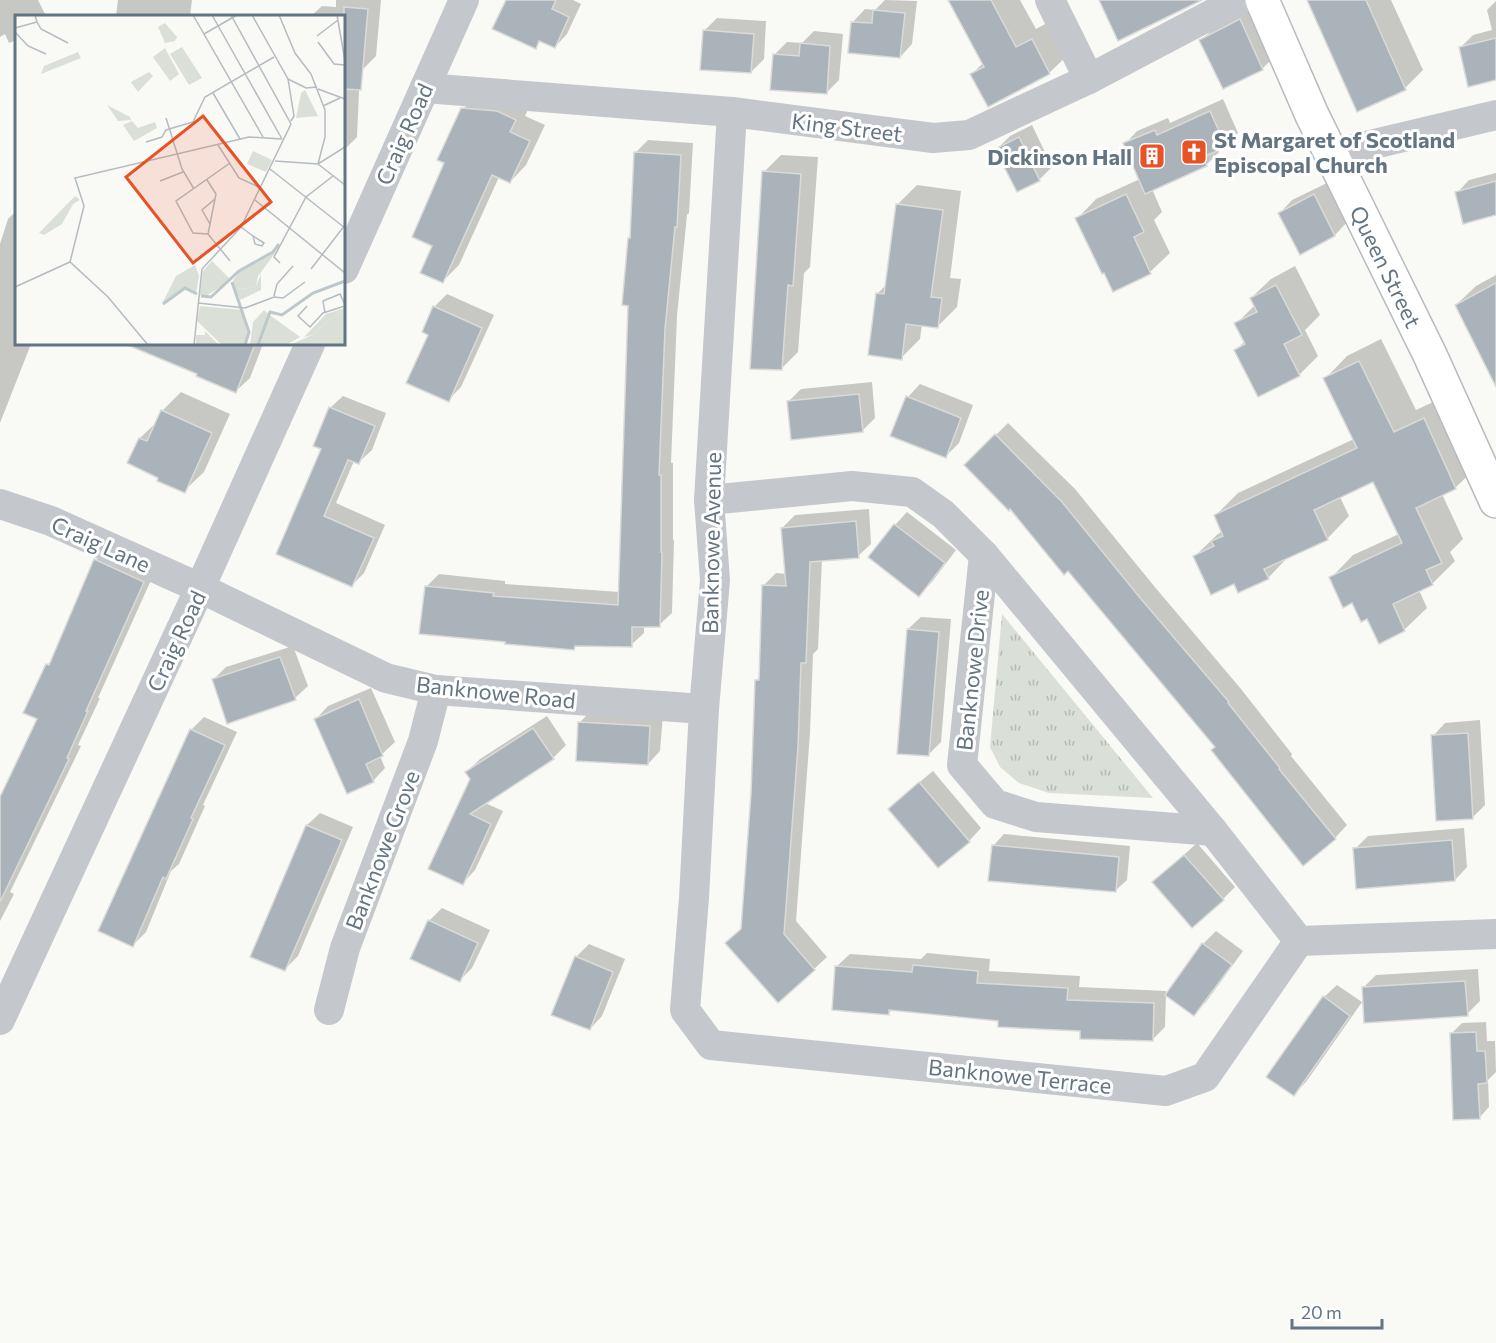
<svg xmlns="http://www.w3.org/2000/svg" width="1496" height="1343" viewBox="0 0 1496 1343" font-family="Commissioner,sans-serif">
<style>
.grass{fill:url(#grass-tufts)}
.shadow{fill:#0003}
.building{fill:#aab3b9;stroke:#dadad8;stroke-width:1.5}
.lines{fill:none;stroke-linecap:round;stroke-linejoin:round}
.major-casing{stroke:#b7bcc0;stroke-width:36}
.minor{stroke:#c4c8cc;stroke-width:30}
.major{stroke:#fff;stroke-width:33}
.labels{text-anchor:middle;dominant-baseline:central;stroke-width:6;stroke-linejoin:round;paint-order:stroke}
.street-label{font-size:22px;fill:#637482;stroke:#fff}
.poi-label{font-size:22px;font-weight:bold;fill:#637482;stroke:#fff;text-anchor:start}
.inset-river{fill:none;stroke:#bcc8cc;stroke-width:3}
.inset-road{fill:none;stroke:#b4bcc1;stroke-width:1.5}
.view{fill:#e75227;fill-opacity:0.15;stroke:#e75227;stroke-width:3}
.inset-edge{fill:none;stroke:#637482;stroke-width:3}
</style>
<defs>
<pattern id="grass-tufts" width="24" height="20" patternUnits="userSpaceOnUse" patternTransform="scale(1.5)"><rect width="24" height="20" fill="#dae0d7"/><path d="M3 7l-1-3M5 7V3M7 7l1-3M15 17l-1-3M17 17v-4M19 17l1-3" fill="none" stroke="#b4bab4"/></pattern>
</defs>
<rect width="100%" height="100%" fill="#f9f9f6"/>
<!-- grass -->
<path class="grass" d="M1002,614L1153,798L1049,793L1019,783L1000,767L990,747Z"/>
<!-- shadow -->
<g class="shadow">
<path d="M0,0H38L46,16H16V40L9,43L5,34L0,37Z"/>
<path d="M118,0H192L190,16H116Z"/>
<path d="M336,0H381L376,56L362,70H360L357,137L344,150V16H311L322,6L336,7Z"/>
<path d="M507,0H573L581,4L567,34L555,47L542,40L535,47Z"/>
<path d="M885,0L917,1L912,44L900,57L853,22L865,9L875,10Z"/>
<path d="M950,0H1020L1036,29L1051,21L1069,54L1049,73L989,105L972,74L983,63Z"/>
<path d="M1308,0H1391L1423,70L1405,88Z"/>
<path d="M1496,1V79L1461,47L1473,35L1492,30L1487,10Z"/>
<path d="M1250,9L1275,56L1263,68L1223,87L1201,41L1214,28Z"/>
<path d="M717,18L766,21L764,59L751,72L704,31Z"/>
<path d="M814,31L843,34L839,80L826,93L775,54L787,42L802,43Z"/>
<path d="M479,93L531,103L525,116L545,125L526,165L510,182L499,177L459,265L443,281L434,245L446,162L463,109Z"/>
<path d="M1223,99L1238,133L1225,146L1218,149L1219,152L1206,165L1152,189L1162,212L1154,220L1170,253L1150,272L1114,290L1077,219L1096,199L1140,179L1125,144L1137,131L1168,118L1170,123Z"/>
<path d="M1032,125L1052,167L1040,179L1017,190L997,149L1010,136Z"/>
<path d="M648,140L693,143L689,213L687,215L677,316L671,463H673V540H674L672,613L659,625H644V633L631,645L578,644L574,648L426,587L439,574L505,581V584L620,592L630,238L632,236L635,153Z"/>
<path d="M781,155L818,157L810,267L804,273L798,352L781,369L764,172Z"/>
<path d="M1496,173V213L1457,193L1469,180Z"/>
<path d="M1327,183L1347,222L1335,235L1300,253L1280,213L1292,200Z"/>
<path d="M917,185L961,191L950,278L961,279L957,307L938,326L922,324L920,339L901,358L878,293L887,284L898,204Z"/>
<path d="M16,211V344H31L0,423V244L8,219Z"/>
<path d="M1295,266L1320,315L1305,330L1318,356L1299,375L1236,350L1245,341L1236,324L1255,305L1251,298L1271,279Z"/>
<path d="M1496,275V383L1456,305L1476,286Z"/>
<path d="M447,294L494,315L461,387L448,400L430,334L423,331L434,307Z"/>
<path d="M1381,339L1416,410L1446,396L1478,466L1455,488L1442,494L1463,539L1450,552L1455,561L1432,584L1419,590L1427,608L1404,630L1368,617L1331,578L1353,555L1399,534L1374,480L1340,497L1349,516L1327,539L1290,555L1268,578L1235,582L1195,556L1218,534L1223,531L1216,515L1238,493L1354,439L1325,379L1347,356Z"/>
<path d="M156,344H263L250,378L236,391L151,353Z"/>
<path d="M872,382L875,418L863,430L788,402L801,389Z"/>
<path d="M920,384L973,405L959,443L946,456L908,397Z"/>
<path d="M181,392L230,414L204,472L184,491L140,438L158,421L162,411Z"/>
<path d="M343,396L386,413L372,450L359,462L354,461L336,503L385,525L364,573L352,585L278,553L323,448L330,408Z"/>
<path d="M1008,423L1075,489L1154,586L1241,689L1292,754L1291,756L1347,825L1335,838L1217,747L1068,569L1010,507L966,465Z"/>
<path d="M869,509L871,544L858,556L822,559L818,649L813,654L810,733L796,921L827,957L814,969L743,928L753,794L757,681L760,677L763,586L776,573L787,574L782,528L795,515Z"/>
<path d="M907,512L956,550L932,582L919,595L895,525Z"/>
<path d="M108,548L156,569L98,698H100L78,745L81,746L10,892L14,894L0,921V801L39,719L47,665L53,659L96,560Z"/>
<path d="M921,617L951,619L941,742L929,754L908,629Z"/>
<path d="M293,646L308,686L295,698L213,680L226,667Z"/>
<path d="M371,688L395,742L380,756L385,768L373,781L316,719L328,706Z"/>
<path d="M592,710L663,714L660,751L648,764L580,722Z"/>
<path d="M547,716L566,745L553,758L485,803L503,811L475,870L463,883L472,779L467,772L480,759Z"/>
<path d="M204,717L237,732L203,805L205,806L179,864L171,871L146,932L133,945L191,730Z"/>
<path d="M1480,720L1485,805L1473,817L1433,736L1445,723Z"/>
<path d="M933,771L981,828L969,841L903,796Z"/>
<path d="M320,813L353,827L298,956L285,969L252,956L307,825Z"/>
<path d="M1464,828L1467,867L1455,880L1355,849L1368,836Z"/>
<path d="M1004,834L1130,846L1127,880L1115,891L993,846Z"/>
<path d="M1197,843L1235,887L1223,899L1167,870Z"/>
<path d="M442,908L490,930L472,968L459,981L429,921Z"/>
<path d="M1216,931L1243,951L1206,1002L1193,1014L1203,944Z"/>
<path d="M589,944L625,959L602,1016L590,1029L576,957Z"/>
<path d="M927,953L990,959L989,971L1080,976L1079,987L1166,991L1165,1027L1152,1040L1082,1029L893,1009L888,1014L837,966L850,954L921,959Z"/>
<path d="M1478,969L1480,1001L1467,1014L1363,988L1376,975Z"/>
<path d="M1337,985L1362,1002L1306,1082L1294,1094L1324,997Z"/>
<path d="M1486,1022L1487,1041H1495L1496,1072L1488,1080L1489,1107L1479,1118L1452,1033L1462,1023Z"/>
</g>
<!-- building -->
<g class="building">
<path d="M506,0H556L552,9L569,17L555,48L539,41L536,49L492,29Z"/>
<path d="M948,0H991L1016,47L1032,39L1050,74L988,107L970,74L984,67Z"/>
<path d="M1099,0H1202L1118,41Z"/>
<path d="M1307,0H1366L1406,90L1357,112Z"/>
<path d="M344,7L368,9L361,90L344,89Z"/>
<path d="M873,10L905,13L900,58L848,53L851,22L872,23Z"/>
<path d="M1240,19L1263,70L1223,89L1199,40Z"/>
<path d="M703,30L754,34L751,73L700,70Z"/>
<path d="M1496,38V80L1468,87L1459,47Z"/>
<path d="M800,43L830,46L827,94L770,90L773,54L799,56Z"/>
<path d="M461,108L497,111L516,120L510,132L530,141L510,183L492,175L443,283L420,273L432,246L412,237L444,163L437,160Z"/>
<path d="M1210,111L1226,147L1203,157L1207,166L1145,194L1123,143L1155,130L1157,135Z"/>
<path d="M1019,137L1040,181L1017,192L995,149Z"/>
<path d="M634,152L681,155L677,227H675L665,329L659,475H661V552H662L660,627H632V647L575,646L574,650L505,644V642L419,634L425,586L494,593L493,596L618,605L628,306L622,305L628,238H630Z"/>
<path d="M762,171L801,174L793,286L788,285L782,370L750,369Z"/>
<path d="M1496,181V215L1463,224L1455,192Z"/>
<path d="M1126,194L1144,232L1134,237L1151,274L1113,292L1104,273L1102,274L1075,218Z"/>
<path d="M1314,194L1335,236L1300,255L1278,213Z"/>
<path d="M896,204L943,210L931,297L942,298L938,328L906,324L902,360L868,355L876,293L884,294Z"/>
<path d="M1496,283V387L1455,305Z"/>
<path d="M1276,285L1302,335L1284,344L1300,376L1258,397L1234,350L1245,344L1234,323L1257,312L1250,298Z"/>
<path d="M433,306L482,328L449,402L406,383L428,335L422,332Z"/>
<path d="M125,344H255L236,393L196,376L197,374Z"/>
<path d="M1359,361L1394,432L1424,418L1456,489L1416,508L1442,563L1426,570L1433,585L1393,604L1405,631L1379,644L1367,619L1361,622L1352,603L1343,608L1329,577L1402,543L1373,482L1314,510L1328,540L1264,569L1269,579L1238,593L1234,584L1211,595L1193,556L1214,546L1211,541L1223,536L1214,515L1357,448L1323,378Z"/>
<path d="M859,394L863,432L791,440L787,401Z"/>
<path d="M906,396L961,418L946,458L890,436Z"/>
<path d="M329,407L375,426L359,464L348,460L324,516L374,538L352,587L276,554L321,449L313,446Z"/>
<path d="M161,410L212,433L185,493L157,481L158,478L127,463L139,438L147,441Z"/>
<path d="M995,434L1062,502L1141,599L1229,702L1228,703L1280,768L1279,769L1336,839L1303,866L1211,750L1215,747L1068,571L1064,575L1010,509L1009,511L964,465Z"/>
<path d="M856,521L859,558L810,562L806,663H801L798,747L784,934L815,970L778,1003L725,943L741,929L751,794L755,680H759L762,585L786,586L781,528Z"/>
<path d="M894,524L945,563L919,597L868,557Z"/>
<path d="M94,559L144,582L86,711H88L67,758L69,759L0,902V797L37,719L23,713L46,664L49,665Z"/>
<path d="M907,629L939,632L929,756L897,754Z"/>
<path d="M280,657L296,700L227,724L212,679Z"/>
<path d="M359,699L383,756L366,764L374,782L347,794L314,719Z"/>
<path d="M578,722L650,726L648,765L576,761Z"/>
<path d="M533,728L554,759L470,814L491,824L463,885L428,869L470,779L465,772Z"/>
<path d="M190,729L225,745L191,818L193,819L166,879L163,877L133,947L98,931Z"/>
<path d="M1468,733L1473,819L1436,821L1431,735Z"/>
<path d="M919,782L970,842L938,868L888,809Z"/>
<path d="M306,825L342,840L285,971L250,957Z"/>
<path d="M1452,840L1455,881L1356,889L1353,848Z"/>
<path d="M992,845L1119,857L1116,892L988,881Z"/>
<path d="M1184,855L1224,900L1192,928L1152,882Z"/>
<path d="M428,920L478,943L460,982L410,959Z"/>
<path d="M1202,943L1232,965L1194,1016L1165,995Z"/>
<path d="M575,956L613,972L590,1030L551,1015Z"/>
<path d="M913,965L978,971L977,983L1068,988L1067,1000L1154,1003L1153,1041L1080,1039V1031L998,1027V1021L889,1010V1015L832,1010L835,966L912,972Z"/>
<path d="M1465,981L1468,1016L1364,1023L1362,987Z"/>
<path d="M1323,996L1350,1016L1294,1096L1266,1077Z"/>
<path d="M1476,1032L1477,1051H1485L1486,1064L1487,1083L1478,1084L1480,1119L1453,1120L1450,1033Z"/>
</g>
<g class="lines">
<defs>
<g id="major">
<path id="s1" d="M1262,0L1312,115L1430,355L1496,501"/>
</g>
</defs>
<!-- major casing -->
<use href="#major" class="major-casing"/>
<!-- minor -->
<g class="minor">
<path d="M1050,0L1089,79"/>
<path d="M425,88L732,112L933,138L969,135L1089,79L1239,0"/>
<path d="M732,112L709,500L715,580L704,709L694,898L685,1010L711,1045L1166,1091L1205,1077L1299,941"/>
<path d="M1332,154L1496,115"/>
<path d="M344,269L464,0"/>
<path d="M709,500L852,486L912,492L943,514L984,555L1213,831L1299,941L1496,934"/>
<path d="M0,504L51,521L200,588L386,678L436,690L704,709"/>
<path d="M984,555L962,765L995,804L1036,817L1213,831"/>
<path d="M329,1010L345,948L423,741L436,690"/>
<path d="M0,1020L200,588L310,344"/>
</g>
<!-- major -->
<use href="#major" class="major"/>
</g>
<!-- icons -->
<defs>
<symbol id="church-square" viewBox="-11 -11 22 22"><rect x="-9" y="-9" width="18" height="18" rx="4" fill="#e75227" stroke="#fff"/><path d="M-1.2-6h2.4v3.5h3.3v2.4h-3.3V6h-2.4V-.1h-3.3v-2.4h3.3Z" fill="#fff"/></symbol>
<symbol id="building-square" viewBox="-11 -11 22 22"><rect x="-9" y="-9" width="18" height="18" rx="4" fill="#e75227" stroke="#fff"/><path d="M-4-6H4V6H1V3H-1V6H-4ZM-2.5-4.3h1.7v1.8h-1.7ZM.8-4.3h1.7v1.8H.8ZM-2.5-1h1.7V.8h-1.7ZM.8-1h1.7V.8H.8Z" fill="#fff"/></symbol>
</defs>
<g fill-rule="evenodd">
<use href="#church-square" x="1179" y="137" width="30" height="30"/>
<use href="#building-square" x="1137" y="141" width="30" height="30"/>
</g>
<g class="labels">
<!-- street labels -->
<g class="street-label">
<text transform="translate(847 127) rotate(7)">King Street</text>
<text transform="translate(404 134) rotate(-66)">Craig Road</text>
<text stroke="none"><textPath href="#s1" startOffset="294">Queen Street</textPath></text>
<text transform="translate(711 543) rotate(-89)">Banknowe Avenue</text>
<text transform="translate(101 544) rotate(24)">Craig Lane</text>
<text transform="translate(176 641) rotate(-65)">Craig Road</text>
<text transform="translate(972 670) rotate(-84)">Banknowe Drive</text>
<text transform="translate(496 692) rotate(6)">Banknowe Road</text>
<text transform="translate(382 850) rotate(-69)">Banknowe Grove</text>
<text transform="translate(1020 1076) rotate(6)">Banknowe Terrace</text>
</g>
<!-- poi labels -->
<g class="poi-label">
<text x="1214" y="139">St Margaret of Scotland<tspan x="1214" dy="25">Episcopal Church</tspan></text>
<text x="1132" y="156" text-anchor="end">Dickinson Hall</text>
</g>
</g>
<!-- overview -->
<g transform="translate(15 15)">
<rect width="330" height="330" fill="#f9f9f6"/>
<path d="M150,8L162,22L160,26L150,28L143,12ZM167,32L187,63L174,70L155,39ZM117,106L123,113L140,107L142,113L119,126L108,110ZM261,237L243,261L241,271L221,275L218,266L223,258ZM197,246L216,265L191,281L185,280L188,256ZM180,250L184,261L181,279L168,274L147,289L161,261ZM185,291L228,295L233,323L228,330H207L182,306ZM249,295L252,298L285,322L271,330H235L238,307ZM330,297V330H275L297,320L319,301ZM190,316L204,330H181V320H190Z" fill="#dae0d7"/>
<path d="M150,33L164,59L155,66L138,42ZM63,37L66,43L26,59L29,51ZM134,57L138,61L123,77L116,67ZM92,90L115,102L116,105L103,106ZM60,181L65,185L58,189L47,209L29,220L24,218ZM246,259V275L225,285L221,275L241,271ZM330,293V297L319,301L297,320L289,322L311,299Z" fill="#dae0d7"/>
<path d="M290,75L303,101L281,103L286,78Z" fill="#dae0d7"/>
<path d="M238,136L257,145L251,157L232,149ZM241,248L247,256L243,261L218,265Z" fill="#dae0d7"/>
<path class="inset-river" d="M217,267L234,317L230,330M186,281L196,282L224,256L258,237L264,229M148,289L170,273L182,279M243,330L255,297L267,300L298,278L330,266"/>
<path class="inset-road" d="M178,0L248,122M197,0L267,124M237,0L273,64L279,101L276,106M264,0L280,38L296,59L310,95V122L303,149M322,0L330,46M22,7L26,14L53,28M0,13L22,7L20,0M0,17L13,31L31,39M189,19L222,0M302,21L323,5M303,27L319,49L330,50M273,64L291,73L302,72M303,74L330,84M198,78L225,124M308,91L325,83M151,103L167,154L179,174M131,127L147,122L151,115L178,107L190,82L259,42M203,130L224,163L246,173M260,146L303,149L330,132M303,149L330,170M255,154L330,213M192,165L201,179L193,219L215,246M145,166L168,157M240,185L330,258M195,209L187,195L200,184M226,212L238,221L249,228L247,231L240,229L238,221M193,219L178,218L161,186L215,148M55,247L69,191L60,163L234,122L267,124M265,248L259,242L291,182L318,161M296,254L330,210M0,272L55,247L93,282L133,330M259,281L262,269L278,251M183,288L230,293L259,282L268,283L290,267M292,291L283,301L295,312L308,298L330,291M310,298L308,286L325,279L330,290M179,330L187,254L226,212L276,109L216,0"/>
<path class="view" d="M188,101L256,187L178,248L111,162Z"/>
<rect width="330" height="330" class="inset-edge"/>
</g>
<!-- scale -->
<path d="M1292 1319v9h90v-9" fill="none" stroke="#637482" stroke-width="3"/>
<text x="1301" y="1319" font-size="18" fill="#637482" stroke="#ffffff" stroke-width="4.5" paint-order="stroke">20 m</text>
</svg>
